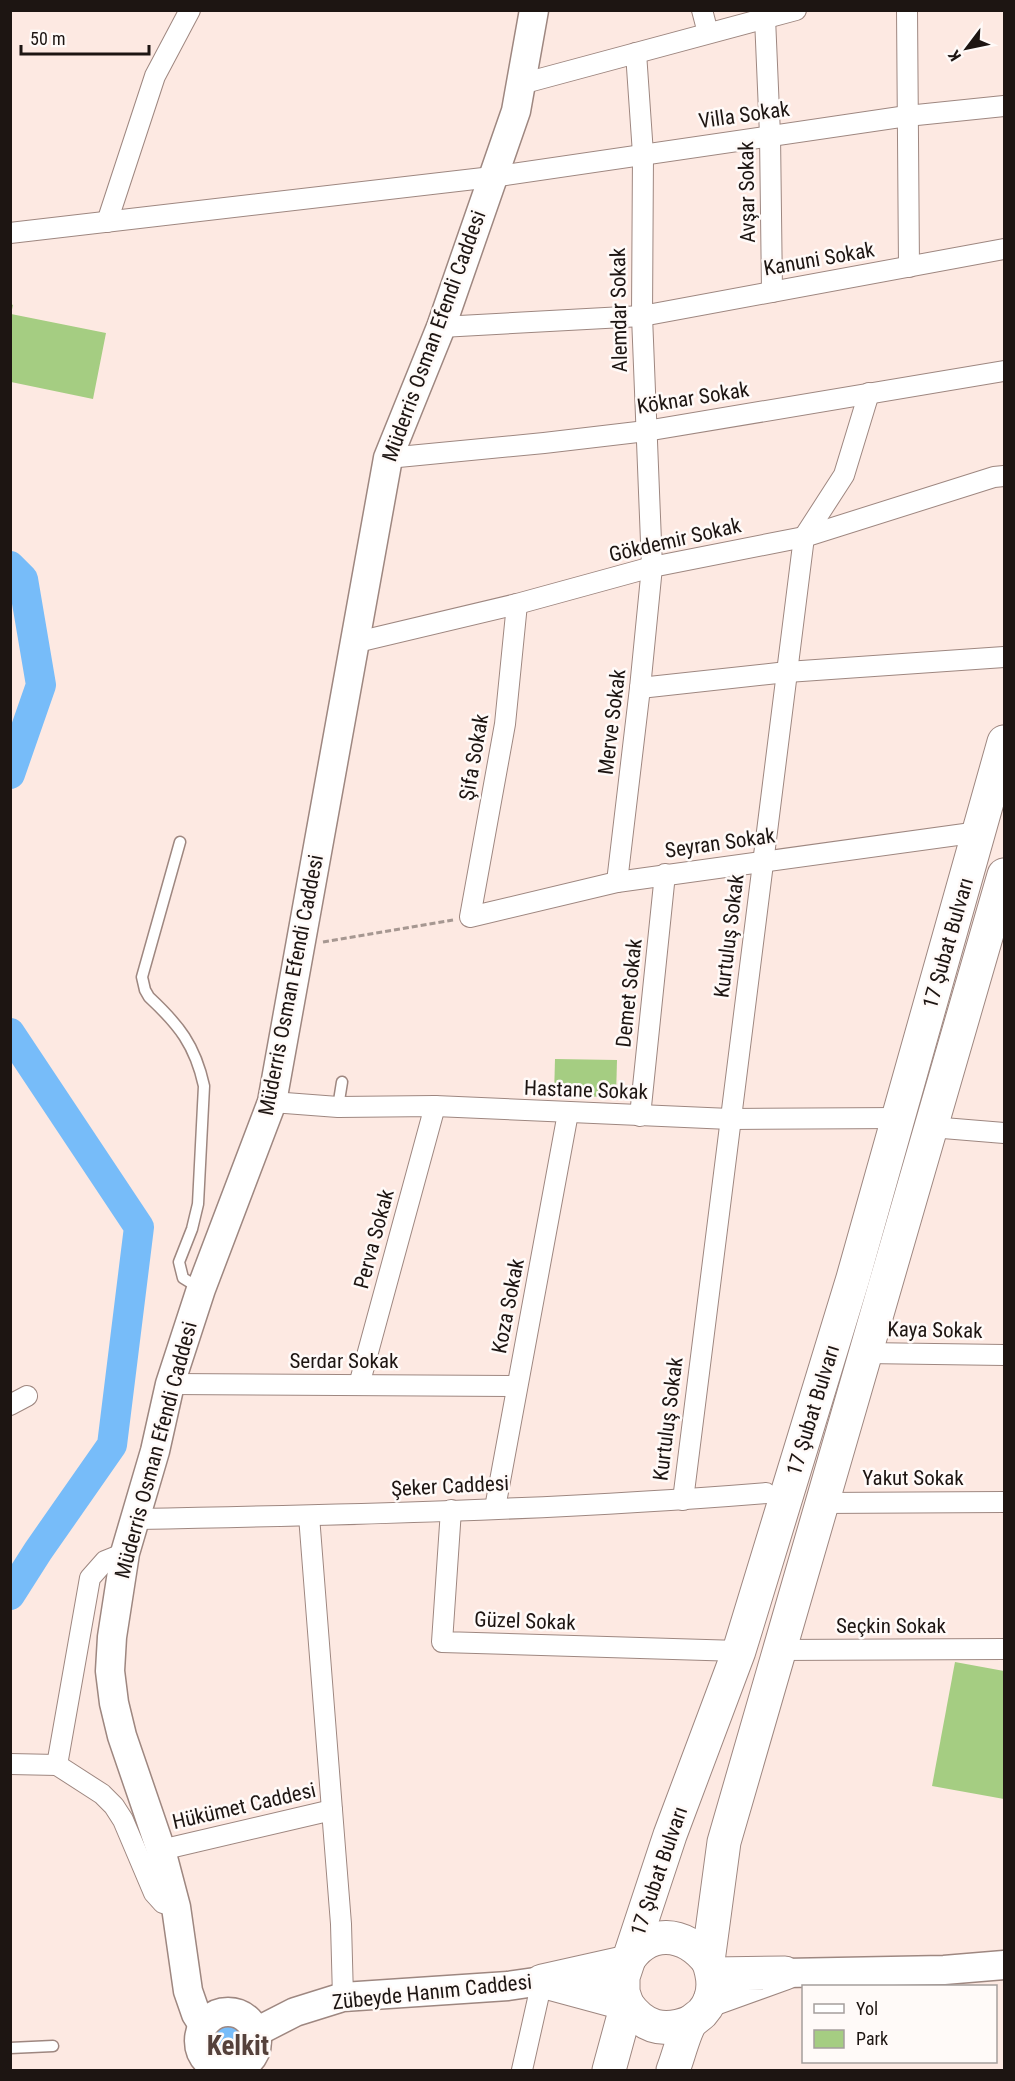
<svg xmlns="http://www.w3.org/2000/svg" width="1015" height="2081" viewBox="0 0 1015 2081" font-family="'Roboto Condensed',sans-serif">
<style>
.green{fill:#a5cd82}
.water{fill:#77bcf9}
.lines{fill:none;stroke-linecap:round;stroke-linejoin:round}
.river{stroke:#77bcf9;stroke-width:30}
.lane-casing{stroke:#9e8780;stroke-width:13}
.street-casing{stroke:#9e8780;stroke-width:22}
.secondary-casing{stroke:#9e8780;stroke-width:31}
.highway-casing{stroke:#9e8780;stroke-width:35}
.path{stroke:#a69791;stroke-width:3;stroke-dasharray:6 3;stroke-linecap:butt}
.lane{stroke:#fff;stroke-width:10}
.street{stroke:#fff;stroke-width:20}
.secondary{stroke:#fff;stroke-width:28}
.highway{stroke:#fff;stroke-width:33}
.labels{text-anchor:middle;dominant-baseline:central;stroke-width:5;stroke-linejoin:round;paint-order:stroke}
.street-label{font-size:21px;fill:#1d1512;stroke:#fffaf8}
.district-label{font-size:27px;font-weight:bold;fill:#55413b;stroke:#fffaf8}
</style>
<rect width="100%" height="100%" fill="#fde9e2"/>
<!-- green -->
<g class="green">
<path d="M11,304L13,305L11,314L106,333L93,399L11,382Z"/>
<path d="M555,1059L617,1060L616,1097L554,1096Z"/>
<path d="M955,1662L1004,1671V1799L932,1786Z"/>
<circle cx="228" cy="2041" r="29"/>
</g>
<!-- water -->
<circle class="water" cx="229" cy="2042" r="19"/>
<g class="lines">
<!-- river -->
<g class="river">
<path d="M10,566L23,579L41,685L10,774"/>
<path d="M10,1033L139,1227L112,1445L38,1551L10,1595"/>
</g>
<defs>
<g id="lane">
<path d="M180,842L142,977L145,990L149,997C179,1025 195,1045 204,1086L198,1204L192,1229L179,1262L183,1278L201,1289"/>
<path d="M338,1107L342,1082"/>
<path d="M10,2048L53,2046"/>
</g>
<g id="street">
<path d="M702,10L708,33"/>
<path d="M907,10L909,267"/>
<path d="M765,18L770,135L772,292"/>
<path d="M521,84L796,10"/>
<path d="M107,222L155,76L190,10"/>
<path d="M10,233L492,177L907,116L1004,106"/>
<path d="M441,327L642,316L1004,249"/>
<path d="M388,458L544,443L646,431L1004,371"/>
<path d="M517,604L505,724L470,917L617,882L979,832"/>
<path d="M353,643L517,604L652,567L804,537L994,477L1004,476"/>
<path d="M640,688L787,672L1004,657"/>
<path d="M617,882L640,688L652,567L642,316L643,154L636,53"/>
<path d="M272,1102L338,1107L435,1106L730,1119L899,1118"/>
<path d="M640,1116L665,874"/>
<path d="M931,1127L1004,1133"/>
<path d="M865,1353L1004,1355"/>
<path d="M170,1384L517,1386"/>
<path d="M359,1385L435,1106"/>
<path d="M10,1405L27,1396"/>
<path d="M683,1500L804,537L844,475L869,393"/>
<path d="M821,1503L1004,1502"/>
<path d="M495,1508L568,1113"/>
<path d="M451,1510L442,1642L739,1651"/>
<path d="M309,1516L332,1810"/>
<path d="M136,1519C346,1515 557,1510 766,1493"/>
<path d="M125,1553L105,1561L90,1578L57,1765L102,1794L114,1806L123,1820L154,1893L163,1903L176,1907"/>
<path d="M778,1650L1004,1649"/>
<path d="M10,1764L57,1765"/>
<path d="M161,1850L332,1810L341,1924L343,1997"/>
<path d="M522,2070L542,1981"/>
</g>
<g id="secondary">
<path d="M785,1973L944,1970L1004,1965"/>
<circle cx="228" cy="2041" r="29"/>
<path d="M203,2025L196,2014L188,1991L176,1907L161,1850L122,1736L114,1703L110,1671L112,1637L125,1553L155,1451L170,1384L201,1289L272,1102L388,458L441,327L516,111L534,10"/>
<path d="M256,2032L295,2012L343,1997L508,1986L542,1981"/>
</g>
<g id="highway">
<path d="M710,2000L785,1973L713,1974"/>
<path d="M691,2022C664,2033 644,2028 627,2004L542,1981L627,1962C648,1928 684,1931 708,1961"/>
<path d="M609,2070L627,2004L623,1992V1977L670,1835L739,1651L853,1278L1004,742"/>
<path d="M673,2070C678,2058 684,2032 691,2022C694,2019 699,2016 702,2013C716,1998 715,1979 708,1961L724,1842L1004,875"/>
</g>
</defs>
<!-- lane casing -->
<use href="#lane" class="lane-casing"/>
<!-- street casing -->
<use href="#street" class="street-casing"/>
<!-- secondary casing -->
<use href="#secondary" class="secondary-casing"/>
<!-- highway casing -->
<use href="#highway" class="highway-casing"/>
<!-- path -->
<path class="path" d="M323,942L453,920"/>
<!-- lane -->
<use href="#lane" class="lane"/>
<!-- street -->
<use href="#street" class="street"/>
<!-- secondary -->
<use href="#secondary" class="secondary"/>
<!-- highway -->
<use href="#highway" class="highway"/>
</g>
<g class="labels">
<!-- street labels -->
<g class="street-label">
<text transform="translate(744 115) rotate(-8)">Villa Sokak</text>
<text transform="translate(747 192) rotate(-91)">Avşar Sokak</text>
<text transform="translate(819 259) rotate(-10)">Kanuni Sokak</text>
<text transform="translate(619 310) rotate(-91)">Alemdar Sokak</text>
<text transform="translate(434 336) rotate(-70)">Müderris Osman Efendi Caddesi</text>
<text transform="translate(693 398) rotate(-9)">Köknar Sokak</text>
<text transform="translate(675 540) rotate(-13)">Gökdemir Sokak</text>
<text transform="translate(612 722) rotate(-83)">Merve Sokak</text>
<text transform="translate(474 757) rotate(-80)">Şifa Sokak</text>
<text transform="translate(720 843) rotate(-8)">Seyran Sokak</text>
<text transform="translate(729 936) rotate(-83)">Kurtuluş Sokak</text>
<text transform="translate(948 943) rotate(-74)">17 Şubat Bulvarı</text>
<text transform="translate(291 985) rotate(-79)">Müderris Osman Efendi Caddesi</text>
<text transform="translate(629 993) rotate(-84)">Demet Sokak</text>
<text transform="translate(586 1090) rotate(2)">Hastane Sokak</text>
<text transform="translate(374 1239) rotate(-75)">Perva Sokak</text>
<text transform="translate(508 1306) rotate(-79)">Koza Sokak</text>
<text transform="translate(935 1330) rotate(1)">Kaya Sokak</text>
<text x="344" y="1361">Serdar Sokak</text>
<text transform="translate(813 1410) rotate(-73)">17 Şubat Bulvarı</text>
<text transform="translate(668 1419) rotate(-83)">Kurtuluş Sokak</text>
<text transform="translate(156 1450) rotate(-75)">Müderris Osman Efendi Caddesi</text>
<text x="913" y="1478">Yakut Sokak</text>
<text transform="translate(450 1486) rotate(-3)">Şeker Caddesi</text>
<text transform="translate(525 1621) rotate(2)">Güzel Sokak</text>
<text x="891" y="1626">Seçkin Sokak</text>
<text transform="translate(244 1806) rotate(-13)">Hükümet Caddesi</text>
<text transform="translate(659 1871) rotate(-71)">17 Şubat Bulvarı</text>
<text transform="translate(432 1992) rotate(-6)">Zübeyde Hanım Caddesi</text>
</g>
<!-- district labels -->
<g class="district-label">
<text x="238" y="2046">Kelkit</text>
</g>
</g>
<!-- border -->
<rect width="1015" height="2081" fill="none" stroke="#1d1512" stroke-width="24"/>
<!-- legend -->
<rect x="802" y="1985" width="195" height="78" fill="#fffaf8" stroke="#a59e9c" stroke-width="1.5"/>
<rect x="814" y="2004" width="30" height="9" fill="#ffffff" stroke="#a59e9c" stroke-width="1.5"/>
<text x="856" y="2015" font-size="18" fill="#1d1512">Yol</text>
<rect x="814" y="2030" width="30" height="18" fill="#a5cd82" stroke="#a59e9c" stroke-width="1.5"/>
<text x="856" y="2045" font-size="18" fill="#1d1512">Park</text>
<!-- north arrow -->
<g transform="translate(967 48) rotate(238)" stroke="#fffaf8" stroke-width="4.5" paint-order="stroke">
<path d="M0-4.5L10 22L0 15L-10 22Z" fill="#1d1512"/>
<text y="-9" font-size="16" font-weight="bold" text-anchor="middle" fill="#1d1512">K</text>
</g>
<!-- scale -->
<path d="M21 45v9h128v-9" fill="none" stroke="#1d1512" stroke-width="3"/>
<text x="30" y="45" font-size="18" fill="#1d1512" stroke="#fffaf8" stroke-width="4.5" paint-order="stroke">50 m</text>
</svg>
